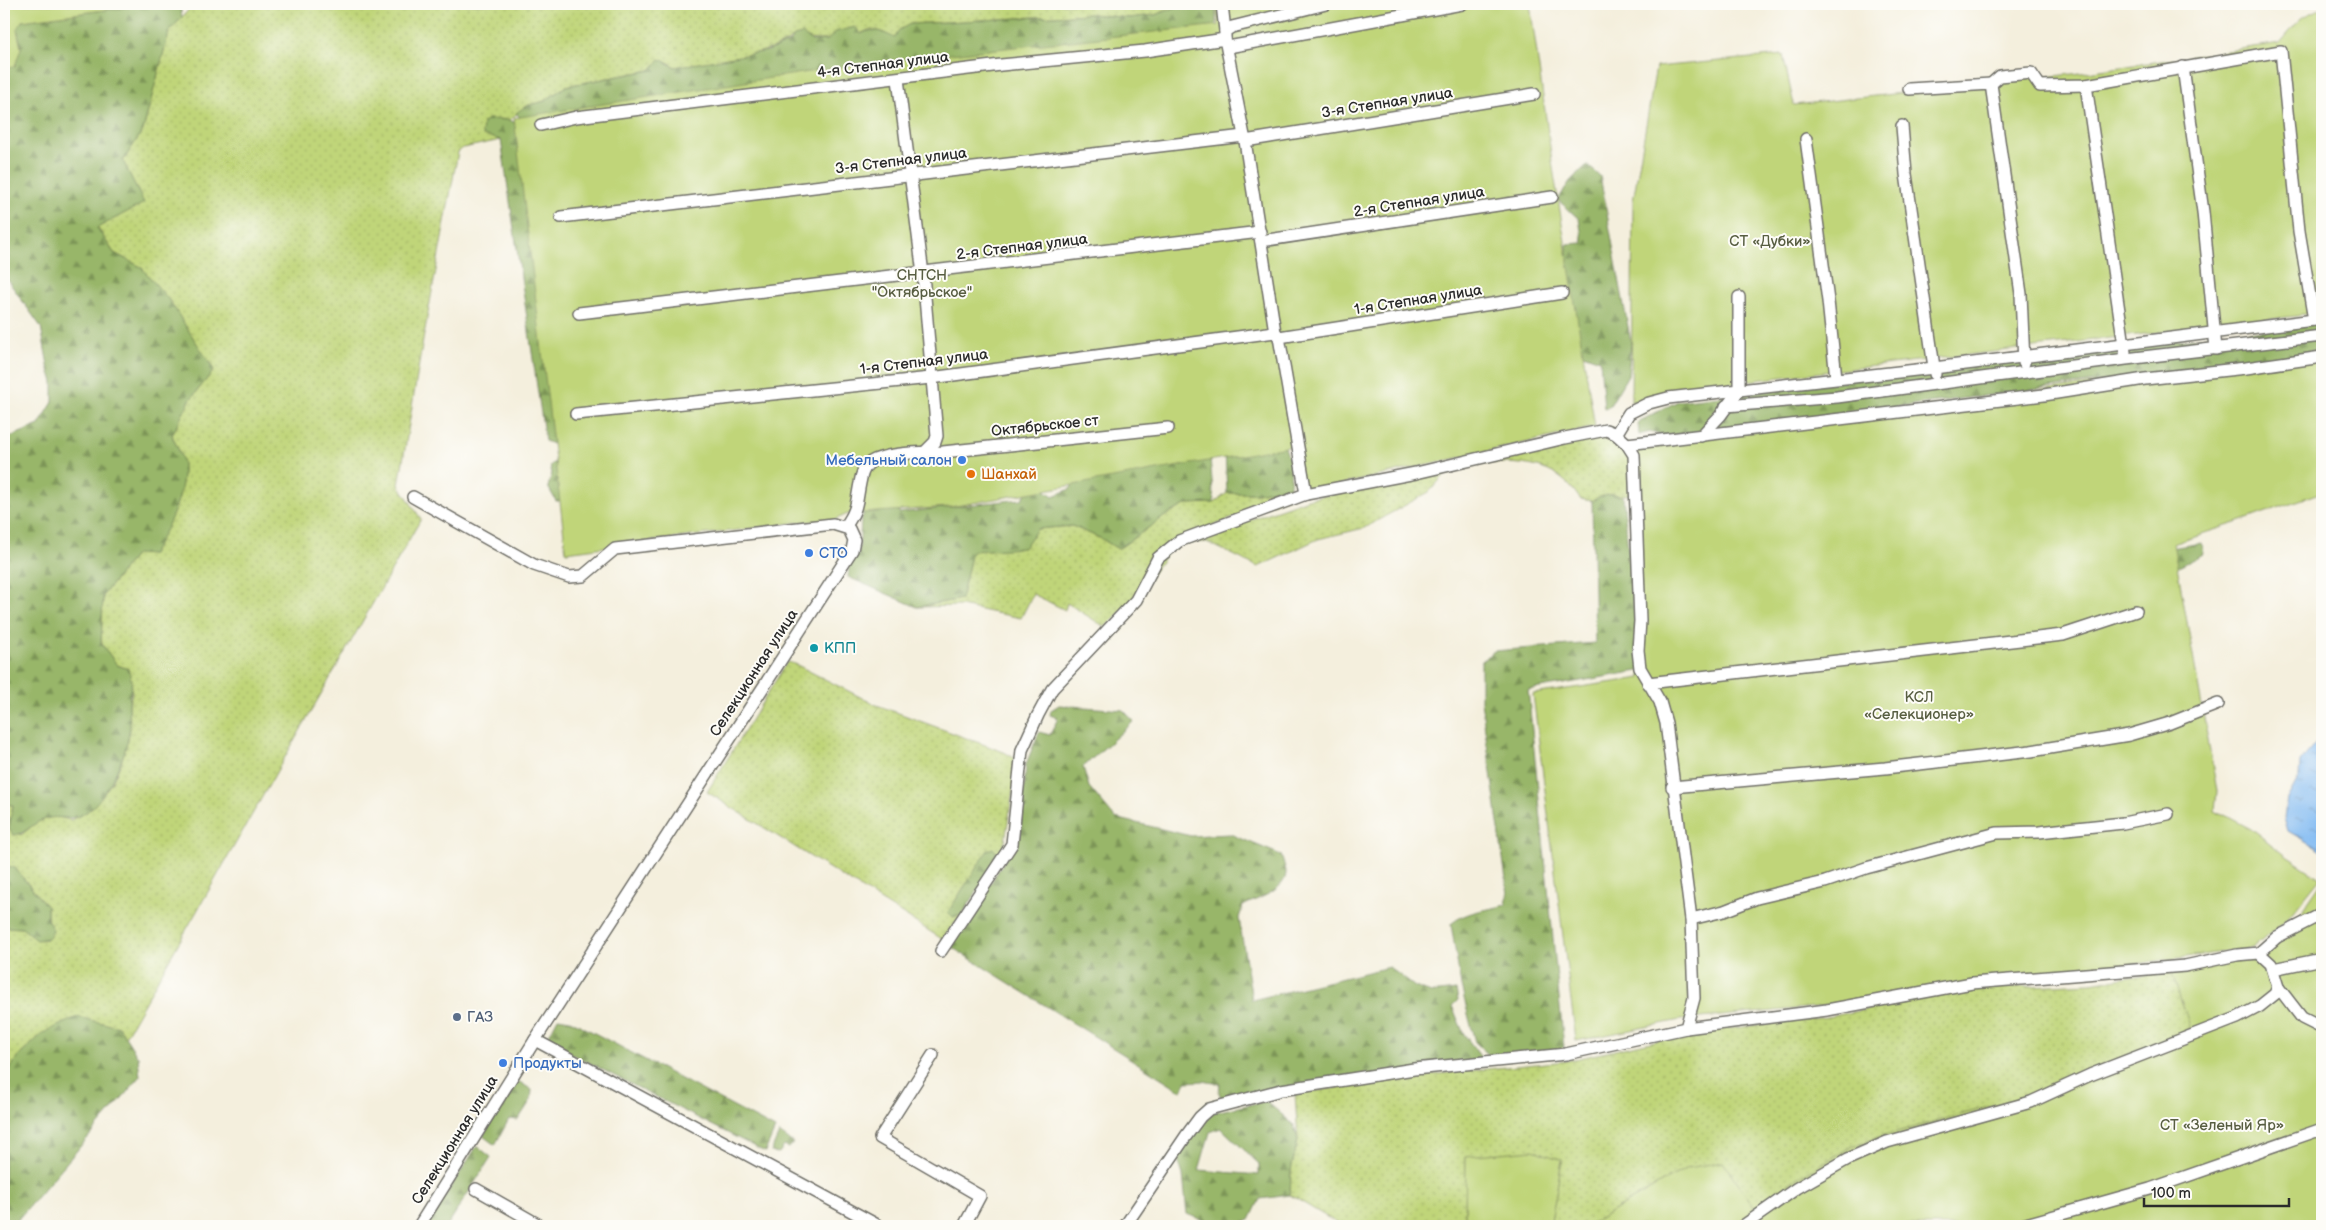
<svg xmlns="http://www.w3.org/2000/svg" width="2326" height="1230" viewBox="0 0 2326 1230" font-family="'Balsamiq Sans',sans-serif">
<style>
.grass{fill:url(#grass-dots);stroke:#768052}
.forest{fill:url(#forest-firs);stroke:#62704a;fill-rule:evenodd}
.garden{fill:#c0d579;stroke:#768052}
.water{fill:url(#water-ripples);stroke:#56728e}
.lines{fill:none;stroke-linecap:round;stroke-linejoin:round}
.minor-casing{stroke:#717069;stroke-width:14}
.minor{stroke:#fff;stroke-width:11}
.shop-dot{fill:#3f7fe0;stroke:#fdfcf7;stroke-width:2}
.food-dot{fill:#e8710a;stroke:#fdfcf7;stroke-width:2}
.culture-dot{fill:#0f9aa8;stroke:#fdfcf7;stroke-width:2}
.service-dot{fill:#5c6f8a;stroke:#fdfcf7;stroke-width:2}
.labels{text-anchor:middle;dominant-baseline:central;stroke-width:4;stroke-linejoin:round;paint-order:stroke}
.street-label{font-size:15px;fill:#2b2b2b;stroke:#fdfcf7}
.park-label{font-size:15px;fill:#585e42;stroke:#fdfcf7}
.shop-label{font-size:15px;fill:#366cbe;stroke:#fdfcf7;text-anchor:start}
.food-label{font-size:15px;fill:#c56008;stroke:#fdfcf7;text-anchor:start}
.culture-label{font-size:15px;fill:#0d838f;stroke:#fdfcf7;text-anchor:start}
.service-label{font-size:15px;fill:#4e5e75;stroke:#fdfcf7;text-anchor:start}
</style>
<defs>
<pattern id="grass-dots" width="8" height="8" patternUnits="userSpaceOnUse" patternTransform="scale(1.25)"><rect width="8" height="8" fill="#c0d579"/><path d="M2 2h.1M6 6h.1" fill="none" stroke="#a5b769" stroke-width="1.8" stroke-linecap="round"/></pattern>
<pattern id="forest-firs" width="22" height="20" patternUnits="userSpaceOnUse" patternTransform="scale(1.25)"><rect width="22" height="20" fill="#98b669"/><path d="M5 1l3.5 6h-7zM16 11l3.5 6h-7z" fill="#7c9457"/></pattern>
<pattern id="water-ripples" width="26" height="14" patternUnits="userSpaceOnUse" patternTransform="scale(1.25)"><rect width="26" height="14" fill="#81baf2"/><path d="M2 4q2-2 4 0t4 0M15 11q2-2 4 0t4 0" fill="none" stroke="#6a97c4"/></pattern>
</defs>
<rect width="100%" height="100%" fill="#fdfcf7"/>
<filter id="ink" filterUnits="userSpaceOnUse"><feTurbulence type="fractalNoise" baseFrequency=".02" numOctaves="2"/><feDisplacementMap in="SourceGraphic" scale="10" xChannelSelector="R" yChannelSelector="G"/><feConvolveMatrix kernelMatrix="1 2 1 2 8 2 1 2 1" color-interpolation-filters="sRGB"/></filter>
<filter id="wash" filterUnits="userSpaceOnUse"><feTurbulence type="fractalNoise" baseFrequency=".0096" numOctaves="4" result="noise"/><feDisplacementMap in="SourceGraphic" scale="20" xChannelSelector="R" yChannelSelector="G"/><feGaussianBlur stdDeviation="1.12" result="paint"/><feColorMatrix in="noise" values="0 0 0 0 0 0 0 0 0 0 0 0 0 0 0 0 0 1.4 0 .05"/><feComposite in="paint" operator="in"/></filter>
<g filter="url(#wash)">
<rect width="100%" height="100%" fill="#f4efdd"/>
<!-- grass -->
<g class="grass">
<path d="M194,4H1184L1155,15L1129,18L1091,14L910,24L895,39C887,35 878,29 869,30C866,30 862,34 859,35C837,41 815,42 794,36C782,54 699,63 675,67L668,62L651,70L566,86L545,101L526,106L510,120L499,119L494,136L501,140L463,148L458,152L423,340L399,485L421,519L125,1037L119,1027L4,1075V927C10,928 19,926 24,929C34,936 36,943 49,938L53,930L47,919V907L14,867L4,866V804L13,805L9,823L21,835L37,822L53,816L71,820L88,811L112,782L121,763L129,733V704L132,693L128,669L117,665L101,643L103,595L136,554L183,463L172,435L190,400L214,370L141,267L114,253L97,227L123,161L143,130L169,31Z"/>
<path d="M1606,435L1624,445L1630,456L1631,494C1617,497 1606,493 1592,501L1580,499C1555,460 1519,463 1478,463Z"/>
<path d="M1449,470L1429,492L1364,528L1318,539L1258,567L1207,542L1185,543L1308,499Z"/>
<path d="M1290,486L1298,494L1177,539L1134,599L1105,627L1067,603L1065,610L1033,594L1021,618L960,606L917,607L961,599L972,551L991,548L1037,529L1072,526L1102,539L1118,549L1165,516L1187,504L1214,503L1227,493H1257Z"/>
<path d="M787,662L795,664L874,704L1004,752L1018,760L1004,847L962,915L942,939L707,792Z"/>
<path d="M2171,971L2192,1028L2026,1097L1882,1136L1851,1147L1797,1178L1754,1208L1687,1168L1587,1226H1550L1562,1160L1466,1156L1465,1226H1342L1290,1195L1291,1170L1298,1140L1295,1094L1418,1076L1566,1061L1691,1033L1827,1017L1974,989L2090,983Z"/>
</g>
<!-- forest -->
<g class="forest">
<path d="M149,4H180L182,17L169,32L143,130L123,161L144,203L97,228L114,253L141,267L169,300L214,370L190,400L172,435C175,444 182,455 183,464C185,497 167,528 152,555L136,554L103,595L101,643L117,665L128,669C135,686 129,691 129,706C129,715 131,725 129,733C126,756 106,800 86,812C68,824 61,813 43,820C31,824 25,835 13,835L9,829L13,805L4,804V435L10,437L39,425L53,402V382L48,366L41,327L4,275V66L6,67L21,48L17,28L22,21Z"/>
<path d="M1184,4H1195L1216,11V26L521,119L516,113L526,106L545,101L566,86L651,70L660,59L675,67L768,51L790,42L794,36L802,34L812,41L828,40L835,32L855,27L861,34C873,27 882,32 895,38L899,30L910,24L1091,14L1129,18L1155,15Z"/>
<path d="M488,119L510,120L522,127L553,444L545,441L501,140L482,135L483,122Z"/>
<path d="M1587,165L1600,176L1631,343L1628,375L1609,407L1604,408L1600,360L1577,352L1569,297L1567,244L1583,243L1579,219L1558,200L1570,181Z"/>
<path d="M2322,323V350L2241,364L1662,436L1650,432L1639,435L1638,422L1678,401Z"/>
<path d="M1285,447L1291,465L1290,486L1257,493H1227L1225,451Z"/>
<path d="M1210,458L1214,503L1187,504L1165,516L1118,549L1102,539L1072,526L1037,529L1024,548L972,551L961,599L917,607L848,577L849,566L859,551L861,520L871,495L897,478L899,513L1022,499L1027,492L1042,488L1053,496L1070,489L1077,479Z"/>
<path d="M554,462L559,468L562,501H556L548,487L552,473L550,466Z"/>
<path d="M1612,494L1623,496L1636,633L2202,543L2204,554L2145,584L1528,690L1564,1047L1559,1051L1491,1057L1475,1042L1461,986L1451,924C1465,911 1488,910 1506,905L1508,894L1481,701V662L1494,651L1595,643L1592,501L1599,497Z"/>
<path d="M1059,705L1123,710L1134,721L1083,767L1089,787L1115,818L1191,836L1230,834L1281,855C1282,860 1285,866 1286,871C1287,891 1257,898 1243,906L1239,918L1252,1000L1389,967L1415,987L1431,993L1456,990L1458,1000L1452,1006L1464,1034L1482,1059L1232,1101L1222,1099L1219,1093L1220,1084L1203,1081L1186,1082L1182,1091L953,948L952,944L1020,836L1026,764L1039,732L1050,735L1058,718L1050,715L1051,710Z"/>
<path d="M993,848L1000,856L962,915L953,917L948,912L988,850Z"/>
<path d="M4,866L14,867L47,907V919L53,930L49,938L37,940L22,928L4,927Z"/>
<path d="M77,1017L119,1027L138,1057L140,1077L19,1218L15,1226H4V1075L20,1055L43,1033Z"/>
<path d="M558,1018L570,1020L775,1129L765,1152L546,1041Z"/>
<path d="M518,1081L532,1090L531,1100L518,1120L509,1119L495,1145L483,1136Z"/>
<path d="M1266,1101L1294,1125L1298,1140L1291,1170L1290,1195L1260,1199L1250,1220C1225,1229 1211,1224 1187,1214L1183,1175L1177,1157L1210,1113ZM1221,1128L1259,1164V1175L1199,1170L1210,1132Z"/>
<path d="M779,1133L793,1143L789,1148L784,1146L779,1153L771,1152Z"/>
<path d="M477,1146L491,1157L447,1226H426Z"/>
</g>
<!-- garden -->
<g class="garden">
<path d="M4,4H149L22,21L17,29L21,48L15,66L6,67L4,66Z"/>
<path d="M1218,4H1530L1553,168L1595,427L1303,493L1292,446L950,507L848,514L834,520L801,522L566,552L514,118L867,63L1219,25L1217,11Z"/>
<path d="M2322,8V313L1697,387L1631,402L1633,201L1656,67L1783,55L1794,105L2081,73L2280,43L2301,18Z"/>
<path d="M2322,352V492L2239,522L2173,543L2217,791L2215,810L2251,829L2288,857L2320,878L2286,920L2253,948L1816,1007L1680,1020L1576,1041L1533,694L1641,678L1635,448Z"/>
<path d="M2322,881V1226H1587L1687,1168L1723,1162L1755,1208L1797,1178L1851,1147L1882,1136L2026,1097L2191,1029L2171,971L2255,956L2292,925Z"/>
<path d="M1533,1150L1562,1160L1550,1226H1465L1466,1156Z"/>
</g>
<!-- water -->
<path class="water" d="M2322,736V849L2321,850L2288,831L2284,817L2287,799L2299,777L2300,762Z"/>
</g>
<g filter="url(#ink)">
<g class="lines">
<defs>
<g id="minor">
<path d="M1222,4L1225,31"/>
<path d="M1225,39V31L1232,27L1326,4"/>
<path d="M1228,47L1462,4"/>
<path d="M2183,67L2203,212L2216,349"/>
<path d="M898,79L923,274L937,436L935,442L925,452"/>
<path d="M1991,84L2000,76L2031,73L2040,86L2086,85L2281,51L2299,231L2314,320"/>
<path d="M2086,85L2125,352"/>
<path d="M1909,89L1991,84L2021,294L2024,363"/>
<path d="M541,125L576,117L1001,65L1145,51L1225,39L1245,141L1275,332L1279,337L1306,494"/>
<path d="M1902,126L1906,174L1935,374"/>
<path d="M1806,139L1828,301L1836,378"/>
<path d="M1245,141L1534,94"/>
<path d="M561,217L1244,136"/>
<path d="M1261,241L1552,197"/>
<path d="M579,313L1260,232"/>
<path d="M1279,337L1562,293"/>
<path d="M1726,406L1837,397L2126,359L2322,336"/>
<path d="M576,414L931,378L1275,332"/>
<path d="M1616,434L1629,413L1649,403L1668,398L1934,368L2322,319"/>
<path d="M1701,436L1720,416L1739,390V297"/>
<path d="M1627,444L2044,395L2145,379L2246,368L2322,357"/>
<path d="M413,497L534,565L569,577L583,576L615,549L833,524L849,529L854,540L852,550L535,1040L419,1226"/>
<path d="M845,527C858,509 856,503 860,483C861,477 863,469 867,465C879,452 925,452 943,452L1168,428"/>
<path d="M1648,683L2063,635L2136,611"/>
<path d="M1672,787L1885,768L2031,751L2129,735L2170,723L2218,704"/>
<path d="M1691,919L1724,911L1757,898L1825,882L1866,868L1997,833L2039,832L2123,823L2168,814"/>
<path d="M941,951L1012,844L1022,750L1038,715L1052,689L1136,600L1158,558L1179,541L1306,494L1416,473L1565,438L1606,430L1616,434L1627,444L1634,455L1640,621L1638,650L1640,668L1660,702L1666,723L1691,919L1694,998L1686,1028L1566,1054L1414,1069L1281,1090L1209,1109L1200,1117L1186,1136L1125,1226"/>
<path d="M2259,953L2277,937L2322,914"/>
<path d="M2273,969L2322,959"/>
<path d="M2278,987L2302,1018L2322,1028"/>
<path d="M1686,1028L1827,1010L1972,983L2185,966L2237,955L2259,953L2271,964L2278,987L2275,994L2260,1006L2237,1018L2090,1075L2031,1102L1887,1142L1848,1159L1797,1188L1743,1226"/>
<path d="M535,1040L879,1226"/>
<path d="M933,1055L880,1138L980,1196L964,1226"/>
<path d="M476,1189L541,1226"/>
<path d="M2019,1226L2150,1189L2322,1129"/>
</g>
</defs>
<!-- minor casing -->
<use href="#minor" class="minor-casing"/>
<!-- minor -->
<use href="#minor" class="minor"/>
</g>
</g>
<!-- markers -->
<g class="shop-dot">
<circle cx="962" cy="460" r="5"/>
<circle cx="809" cy="553" r="5"/>
<circle cx="503" cy="1063" r="5"/>
</g>
<circle class="food-dot" cx="971" cy="474" r="5"/>
<circle class="culture-dot" cx="814" cy="648" r="5"/>
<circle class="service-dot" cx="457" cy="1017" r="5"/>
<g class="labels">
<!-- street labels -->
<g class="street-label">
<text transform="translate(883 65) rotate(-7)">4-я Степная улица</text>
<text transform="translate(1387 103) rotate(-9)">3-я Степная улица</text>
<text transform="translate(901 161) rotate(-7)">3-я Степная улица</text>
<text transform="translate(1419 202) rotate(-9)">2-я Степная улица</text>
<text transform="translate(1022 247) rotate(-7)">2-я Степная улица</text>
<text transform="translate(1418 300) rotate(-9)">1-я Степная улица</text>
<text transform="translate(924 362) rotate(-7)">1-я Степная улица</text>
<text transform="translate(1045 426) rotate(-6)">Октябрьское ст</text>
<text transform="translate(754 673) rotate(-57)">Селекционная улица</text>
<text transform="translate(455 1140) rotate(-58)">Селекционная улица</text>
</g>
<!-- park labels -->
<g class="park-label">
<text x="1770" y="241">СТ «Дубки»</text>
<text x="922" y="275">СНТСН<tspan x="922" dy="17">"Октябрьское"</tspan></text>
<text x="1919" y="697">КСЛ<tspan x="1919" dy="17">«Селекционер»</tspan></text>
<text x="2222" y="1125">СТ «Зеленый Яр»</text>
</g>
<!-- shop labels -->
<g class="shop-label">
<text x="952" y="460" text-anchor="end">Мебельный салон</text>
<text x="819" y="553">СТО</text>
<text x="513" y="1063">Продукты</text>
</g>
<!-- food labels -->
<g class="food-label">
<text x="981" y="474">Шанхай</text>
</g>
<!-- culture labels -->
<g class="culture-label">
<text x="824" y="648">КПП</text>
</g>
<!-- service labels -->
<g class="service-label">
<text x="467" y="1017">ГАЗ</text>
</g>
</g>
<!-- margin -->
<rect width="2326" height="1230" fill="none" stroke="#fdfcf7" stroke-width="20"/>
<!-- scale -->
<path d="M2144 1198v8h145v-8" fill="none" stroke="#2b2b2b" stroke-width="2.5"/>
<text x="2151" y="1198" font-size="15" fill="#2b2b2b" stroke="#fdfcf7" stroke-width="4" paint-order="stroke">100 m</text>
</svg>
